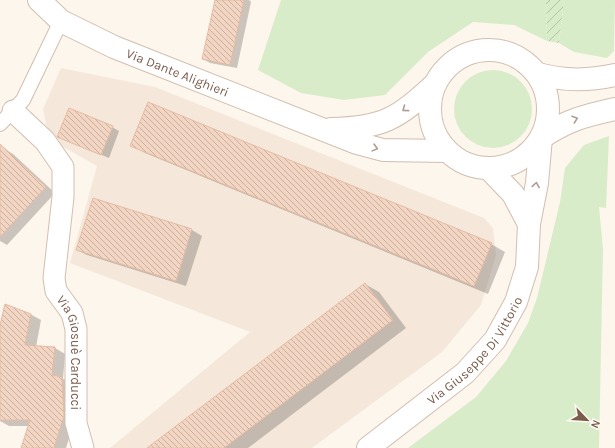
<svg xmlns="http://www.w3.org/2000/svg" width="615" height="448" viewBox="0 0 615 448" font-family="Karla,sans-serif">
<style>
.residential{fill:#f5e8da}
.grass{fill:#d8ecc9}
.garden{fill:url(#garden-furrows)}
.shadow{fill:#0003}
.building{fill:url(#building-back-hatch);stroke:#e6bba3}
.lines{fill:none;stroke-linecap:round;stroke-linejoin:round}
.service-casing{stroke:#d1beb0;stroke-width:16}
.pedestrian-casing{stroke:#d1beb0;stroke-width:23}
.minor-casing{stroke:#d1beb0;stroke-width:24}
.tertiary-casing{stroke:#d1beb0;stroke-width:24}
.service{stroke:#fff;stroke-width:14}
.pedestrian{stroke:#fff;stroke-width:21}
.minor{stroke:#fff;stroke-width:22}
.tertiary{stroke:#fff;stroke-width:22}
.oneway{stroke:#af9d94}
.labels{text-anchor:middle;dominant-baseline:central;stroke-width:4;stroke-linejoin:round;paint-order:stroke}
.street-label{font-size:13px;fill:#7a5c4d;stroke:#fffaf3}
</style>
<defs>
<pattern id="garden-furrows" width="10" height="10" patternUnits="userSpaceOnUse"><rect width="10" height="10" fill="#d8ecc9"/><path d="M-1 1l2-2M0 10L10 0M9 11l2-2" fill="none" stroke="#b4c2a5"/></pattern>
<pattern id="building-back-hatch" width="6" height="6" patternUnits="userSpaceOnUse"><rect width="6" height="6" fill="#f3d5c3"/><path d="M-1 5l2 2M0 0l6 6M5-1l2 2" fill="none" stroke="#cab0a1"/></pattern>
</defs>
<rect width="100%" height="100%" fill="#fdf6ec"/>
<!-- residential -->
<path class="residential" d="M61,68L155,87L484,218L493,228L496,255L481,305L442,352L312,448H110L250,332L70,263L97,166L60,145L46,125L43,109Z"/>
<!-- grass -->
<g class="grass">
<path d="M281,0H546L547,41L514,25L473,22L428,52L385,95L344,100L301,93L258,70Z"/>
<path d="M564,0H615L614,51L607,58L574,52L559,43Z"/>
<circle cx="493" cy="109" r="39"/>
<path d="M609,136L606,208L599,207L603,249L599,448H408L476,397L506,361L528,323L537,298L560,202L565,168L584,145Z"/>
</g>
<!-- garden -->
<path class="garden" d="M546,0H564L559,43L547,41Z"/>
<!-- shadow -->
<g class="shadow">
<path d="M216,0H249L251,2L237,68L210,63L203,59Z"/>
<path d="M112,127L119,131L109,158L66,140Z"/>
<path d="M131,145L491,244L505,252L488,294L145,153Z"/>
<path d="M3,148L13,154L55,193L7,245L0,241V152Z"/>
<path d="M93,199L192,230L202,236L186,286L87,255L77,250Z"/>
<path d="M365,284L379,292L406,328L248,448H153Z"/>
<path d="M30,314L41,320L36,347L55,348L65,354L63,379L73,384L74,423L66,448H22L29,426H9L0,421V330Z"/>
</g>
<!-- building -->
<g class="building">
<path d="M215,0H244L230,65L202,59Z"/>
<path d="M148,102L492,243L474,286L130,146Z"/>
<path d="M69,108L113,126L101,155L57,137Z"/>
<path d="M0,144L46,187L0,237Z"/>
<path d="M93,198L192,229L176,281L76,250Z"/>
<path d="M365,283L393,320L224,448H147Z"/>
<path d="M5,304L31,314L25,345L55,347L52,375L62,377L64,416L54,448H21L30,420H0V325Z"/>
</g>
<g class="lines">
<defs>
<path id="service" d="M0,124L23,100L61,21"/>
<g id="pedestrian">
<path id="s1" d="M13,111L45,141L63,167V197L54,278L56,291L72,313L76,329V423L83,448"/>
</g>
<g id="minor">
<path d="M489,169L513,194L529,224"/>
<path id="s2" d="M368,448L465,373L495,340L516,302L527,267L529,224L537,183L541,138"/>
</g>
<g id="tertiary">
<path id="s3" d="M39,0L61,21L114,47L357,143L383,150L447,151"/>
<circle cx="489" cy="109" r="59"/>
<path d="M538,74C565,81 588,81 615,75"/>
<path d="M331,129C383,128 397,119 435,84"/>
<path d="M541,138C567,120 584,116 615,109"/>
</g>
</defs>
<!-- service casing -->
<use href="#service" class="service-casing"/>
<!-- pedestrian casing -->
<use href="#pedestrian" class="pedestrian-casing"/>
<!-- minor casing -->
<use href="#minor" class="minor-casing"/>
<!-- tertiary casing -->
<use href="#tertiary" class="tertiary-casing"/>
<!-- service -->
<use href="#service" class="service"/>
<!-- pedestrian -->
<use href="#pedestrian" class="pedestrian"/>
<!-- minor -->
<use href="#minor" class="minor"/>
<!-- tertiary -->
<use href="#tertiary" class="tertiary"/>
</g>
<!-- one-way arrows -->
<defs><path id="oneway-chevron" d="M-2-3.5L2.5 0L-2 3.5" fill="none" stroke-width="1.6" stroke-linecap="round" stroke-linejoin="round"/></defs>
<g class="oneway">
<use href="#oneway-chevron" transform="translate(405 109) rotate(144)"/>
<use href="#oneway-chevron" transform="translate(575 119) rotate(-19)"/>
<use href="#oneway-chevron" transform="translate(375 148) rotate(15)"/>
<use href="#oneway-chevron" transform="translate(536 185) rotate(-81)"/>
</g>
<g class="labels">
<!-- street labels -->
<g class="street-label">
<text stroke="none"><textPath href="#s3" startOffset="158">Via Dante Alighieri</textPath></text>
<text stroke="none"><textPath href="#s2" startOffset="146">Via Giuseppe Di Vittorio</textPath></text>
<text stroke="none"><textPath href="#s1" startOffset="266">Via Giosuè Carducci</textPath></text>
</g>
</g>
<!-- north arrow -->
<g transform="translate(587 420) rotate(115)" stroke="#fffaf3" stroke-width="3" paint-order="stroke">
<path d="M0-3L7 15L0 10L-7 15Z" fill="#7a5c4d"/>
<text y="-6" font-size="11" font-weight="bold" text-anchor="middle" fill="#7a5c4d">N</text>
</g>
</svg>
